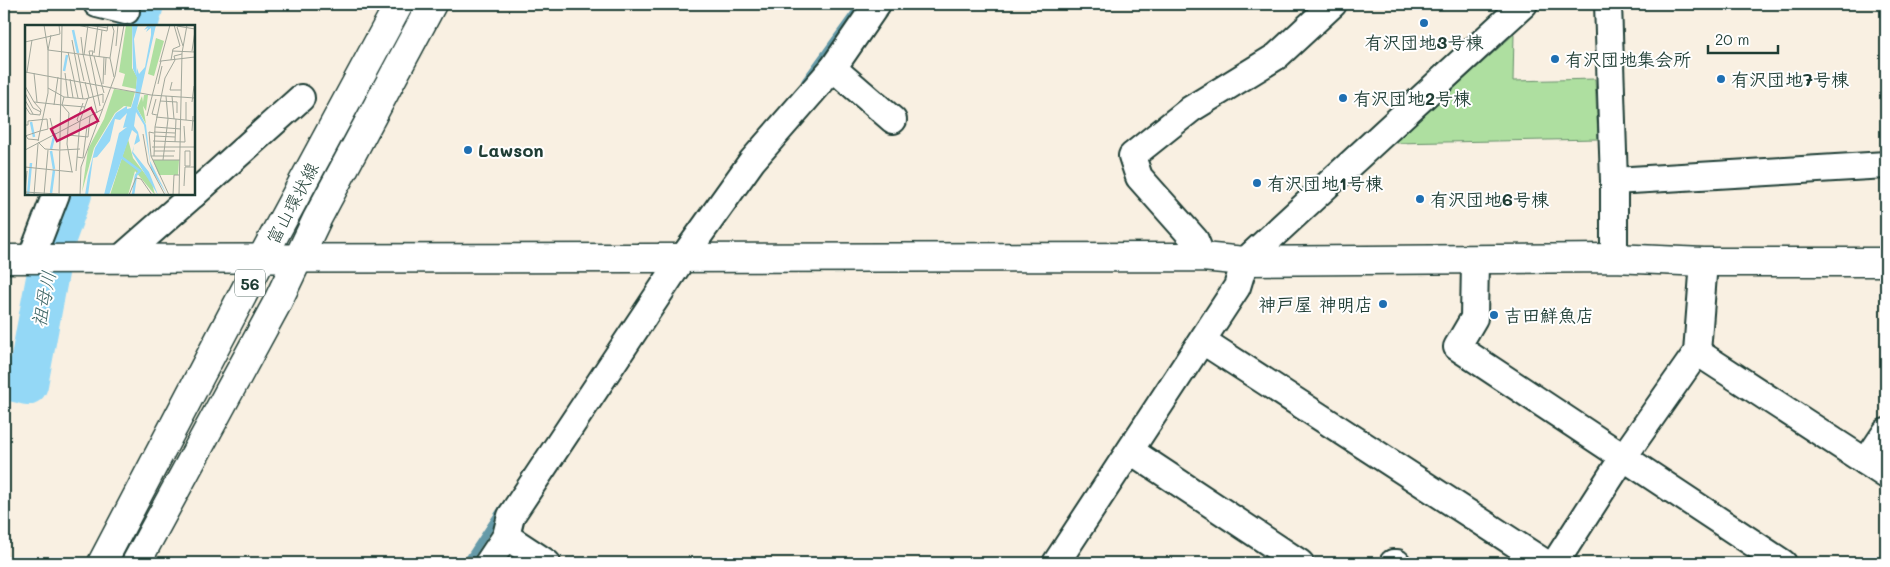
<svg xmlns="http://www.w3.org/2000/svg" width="1890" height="567" viewBox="0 0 1890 567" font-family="Mali,'Klee One',sans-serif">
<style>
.green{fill:#aedfa0;stroke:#668e6a}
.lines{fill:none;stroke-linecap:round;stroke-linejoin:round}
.stream{stroke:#659aa8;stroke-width:7}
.river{stroke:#94d8f6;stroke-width:42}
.minor-casing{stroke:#1f3d34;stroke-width:30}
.tertiary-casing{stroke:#1f3d34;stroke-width:31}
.primary-casing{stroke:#1f3d34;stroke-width:31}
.minor{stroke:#fff;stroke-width:26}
.tertiary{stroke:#fff;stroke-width:28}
.primary{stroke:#fff;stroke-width:28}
.poi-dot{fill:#1f6fb2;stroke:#fff;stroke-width:2}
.labels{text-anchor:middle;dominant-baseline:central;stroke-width:4;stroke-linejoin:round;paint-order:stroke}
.shield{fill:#fff;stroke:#627771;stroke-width:1}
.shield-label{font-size:16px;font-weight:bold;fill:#1f3d34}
.poi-label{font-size:18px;font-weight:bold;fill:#1f3d34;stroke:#fff;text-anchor:start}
.street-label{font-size:18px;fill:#1f3d34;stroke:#fff}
.water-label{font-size:19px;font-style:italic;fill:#3c6464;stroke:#fff}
.inset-river{fill:none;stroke:#94d8f6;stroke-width:2.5}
.inset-road{fill:none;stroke:#a2a89c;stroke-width:1}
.view{fill:#c2185b;fill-opacity:0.15;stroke:#c2185b;stroke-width:2.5}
.inset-edge{fill:none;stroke:#1f3d34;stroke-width:2.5}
</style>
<rect width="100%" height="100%" fill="#f9f0e2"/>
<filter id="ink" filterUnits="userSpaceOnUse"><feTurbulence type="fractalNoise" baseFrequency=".02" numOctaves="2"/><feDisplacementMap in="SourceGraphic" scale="10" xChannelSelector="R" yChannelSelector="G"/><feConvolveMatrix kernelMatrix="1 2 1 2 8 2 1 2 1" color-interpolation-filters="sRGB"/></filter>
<g filter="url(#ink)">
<!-- green -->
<path class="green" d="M1514,34L1513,81L1595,79L1598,139L1394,143Z"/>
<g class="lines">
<!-- stream -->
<g class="stream">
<path d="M805,81L861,4"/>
<path d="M466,563L503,507"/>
</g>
<!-- river -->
<g class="river">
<path d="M137,26L143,4"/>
<path d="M4,378L27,384L54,241L71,194"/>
</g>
<defs>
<g id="minor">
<path d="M97,4L126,11"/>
<path d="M1608,4L1614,181V258"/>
<path d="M833,68L893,120"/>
<path d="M1614,181L1886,165"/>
<path d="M194,194L301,98"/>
<path d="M1202,257L1195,240L1139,177L1132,156L1191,109L1277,56L1333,4"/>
<path d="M31,259L56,194"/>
<path d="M120,259L194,194"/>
<path d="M1475,261L1474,318L1457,347L1783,563"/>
<path d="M1203,341L1545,563"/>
<path d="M1697,352L1886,475"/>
<path d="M1131,451L1300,563"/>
<path d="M1866,462L1886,432"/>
<path d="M506,536L547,563"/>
<path d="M488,563L506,536L511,516L682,259L752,161L833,68L877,4"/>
<path d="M1056,563L1237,287L1245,261L1524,4"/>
<path d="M1393,563H1397"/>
<path d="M1555,563L1624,456L1697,352L1704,262"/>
</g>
<path id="tertiary" d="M4,259L1202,257L1245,261L1614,258L1704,262H1886"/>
<g id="primary">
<path d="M102,563L262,258L399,4"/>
<path d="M136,563L276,305L317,219L432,4"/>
</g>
</defs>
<!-- minor casing -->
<use href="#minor" class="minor-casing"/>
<!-- tertiary casing -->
<use href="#tertiary" class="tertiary-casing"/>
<!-- primary casing -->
<use href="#primary" class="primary-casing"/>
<!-- minor -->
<use href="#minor" class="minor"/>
<!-- tertiary -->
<use href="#tertiary" class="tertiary"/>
<!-- primary -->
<use href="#primary" class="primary"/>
</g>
</g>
<!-- markers -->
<g class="poi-dot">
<circle cx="1424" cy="23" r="5"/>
<circle cx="1555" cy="59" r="5"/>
<circle cx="1721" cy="79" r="5"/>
<circle cx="1343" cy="98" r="5"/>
<circle cx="468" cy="150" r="5"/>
<circle cx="1257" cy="183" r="5"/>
<circle cx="1420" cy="199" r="5"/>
<circle cx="1383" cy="304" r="5"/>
<circle cx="1494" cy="315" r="5"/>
</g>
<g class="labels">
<!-- shield labels -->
<rect class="shield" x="235" y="269.5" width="30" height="27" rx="4"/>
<g class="shield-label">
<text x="250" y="283">56</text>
</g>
<!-- poi labels -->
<g class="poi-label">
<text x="1424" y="42" text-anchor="middle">有沢団地3号棟</text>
<text x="1565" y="59">有沢団地集会所</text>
<text x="1731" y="79">有沢団地7号棟</text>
<text x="1353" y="98">有沢団地2号棟</text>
<text x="478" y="150">Lawson</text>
<text x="1267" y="183">有沢団地1号棟</text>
<text x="1430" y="199">有沢団地6号棟</text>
<text x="1373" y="304" text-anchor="end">神戸屋 神明店</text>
<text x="1504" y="315">吉田鮮魚店</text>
</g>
<!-- street labels -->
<g class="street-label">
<text transform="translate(292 203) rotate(-62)">富山環状線</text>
</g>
<!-- water labels -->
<g class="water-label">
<text transform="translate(43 299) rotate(-79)">祖母川</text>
</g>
</g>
<!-- overview -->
<g transform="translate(25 25)">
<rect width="170" height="170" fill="#f9f0e2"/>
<path d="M101,0H107V43L112,52L111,64L97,61L100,49L94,47ZM131,13L139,16L129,51L123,49ZM89,64L110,67L106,82L99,81L90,88L69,123L57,167L63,124L79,94ZM119,70H123L121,86L118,81L121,99L112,83L117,71L118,77ZM103,114L108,133L127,158L130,170L110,146L103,170H85ZM128,135H154L153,150H134Z" fill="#aedfa0"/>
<path d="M107,0H113L109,14L112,50V43L114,49L120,42L126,10V3L121,7L123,3L119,5L123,0H131L112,83L121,100L125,136L142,170L126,144L119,100L111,87L109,101L113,107L115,116L109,120L108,127L124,147L133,170L107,128L112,109L107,105L84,170H79L94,108L102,102L98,103L102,88L95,95L90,94L85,116L72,132L68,133L63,170H60L63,151L70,123L91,88L102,81V84L106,83L110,71L112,53L108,44Z" fill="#94d8f6"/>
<path class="inset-river" d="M48,5L53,28M39,46L42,30M6,97L9,112M26,124L30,108M26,126L29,144M95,131L115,146L111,150L108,170M26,168L29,145M3,170L6,138"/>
<path class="inset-road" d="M52,0L82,6L83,0M63,0L83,3M87,0L89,6L85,33L89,52M152,1L170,4M152,2L158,21M26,10L23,25L85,33M56,12L58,29M47,15L58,74M0,17L35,9L34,0M91,21L93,0M147,26L170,27M167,26L170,6M43,27L53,73M69,28L73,0M53,29L59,56M58,29L72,88M59,30L63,0M67,31L68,26H64L75,81M69,31L79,68M74,32L77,5M170,34V62M146,35L148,24L155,21L149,0M135,37L145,0M0,47L126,70L170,73M2,47L7,15M9,48L12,77M40,48L43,72M80,50L81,33M45,54L48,73M60,57L64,73M147,57L145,65H156M78,59L79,32M133,59L137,41M0,61L9,77L37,80L44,88L42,119L47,147M23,63L39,72L60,74L78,69V78M0,68L8,83L16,87M147,71L149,94M39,72L37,80L60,82M131,74L127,89L132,90M0,75L8,89M135,76L152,77V88M167,77L169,61M29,80L33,52M0,81L5,89L15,90L16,85L9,77M122,91L136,36L170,32M131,92L170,96M25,93L29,109M161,95V77M54,97L52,95L58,78M0,100H3V96L22,94L23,104L15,106M159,101L160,117M130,102L156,104M167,106L168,91M129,107L150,108M129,108L124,107L126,131L144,170M0,109L3,114L14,115M118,109L123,138L140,170M43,110L63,112L65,91M0,111L15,106M129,111L150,112M13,116L23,68V25L19,0M128,116L160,117M13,117L20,124L34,125M150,117L151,94M127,122H170M0,125L78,84M35,125L55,124M129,126H150M160,126H165V141H160ZM126,131H129L130,102L140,53L150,35L149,31L157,29M129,131H149M52,132L58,133L62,101H65M128,135H155M138,135L143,94L141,71M0,142L48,147M51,146L55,96L63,73M159,161L160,142H170M0,167L33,169M0,167L2,146M9,170L13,119M19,170L23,125M34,170L37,0M55,170L56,142L90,51L99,0M104,170L111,153L116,154L127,170M148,170L149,150H154M154,170L157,28L162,0"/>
<path class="view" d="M66,83L73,96L32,116L26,104Z"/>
<rect width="170" height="170" class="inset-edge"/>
</g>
<!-- margin -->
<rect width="1890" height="567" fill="none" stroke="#fff" stroke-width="20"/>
<rect x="10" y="10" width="1870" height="547" fill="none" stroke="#1f3d34" stroke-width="2" filter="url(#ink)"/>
<!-- scale -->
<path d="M1708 45v8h70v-8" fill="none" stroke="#1f3d34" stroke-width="2.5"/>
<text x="1715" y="45" font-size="15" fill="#1f3d34" stroke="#ffffff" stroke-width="4" paint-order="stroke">20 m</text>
</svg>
